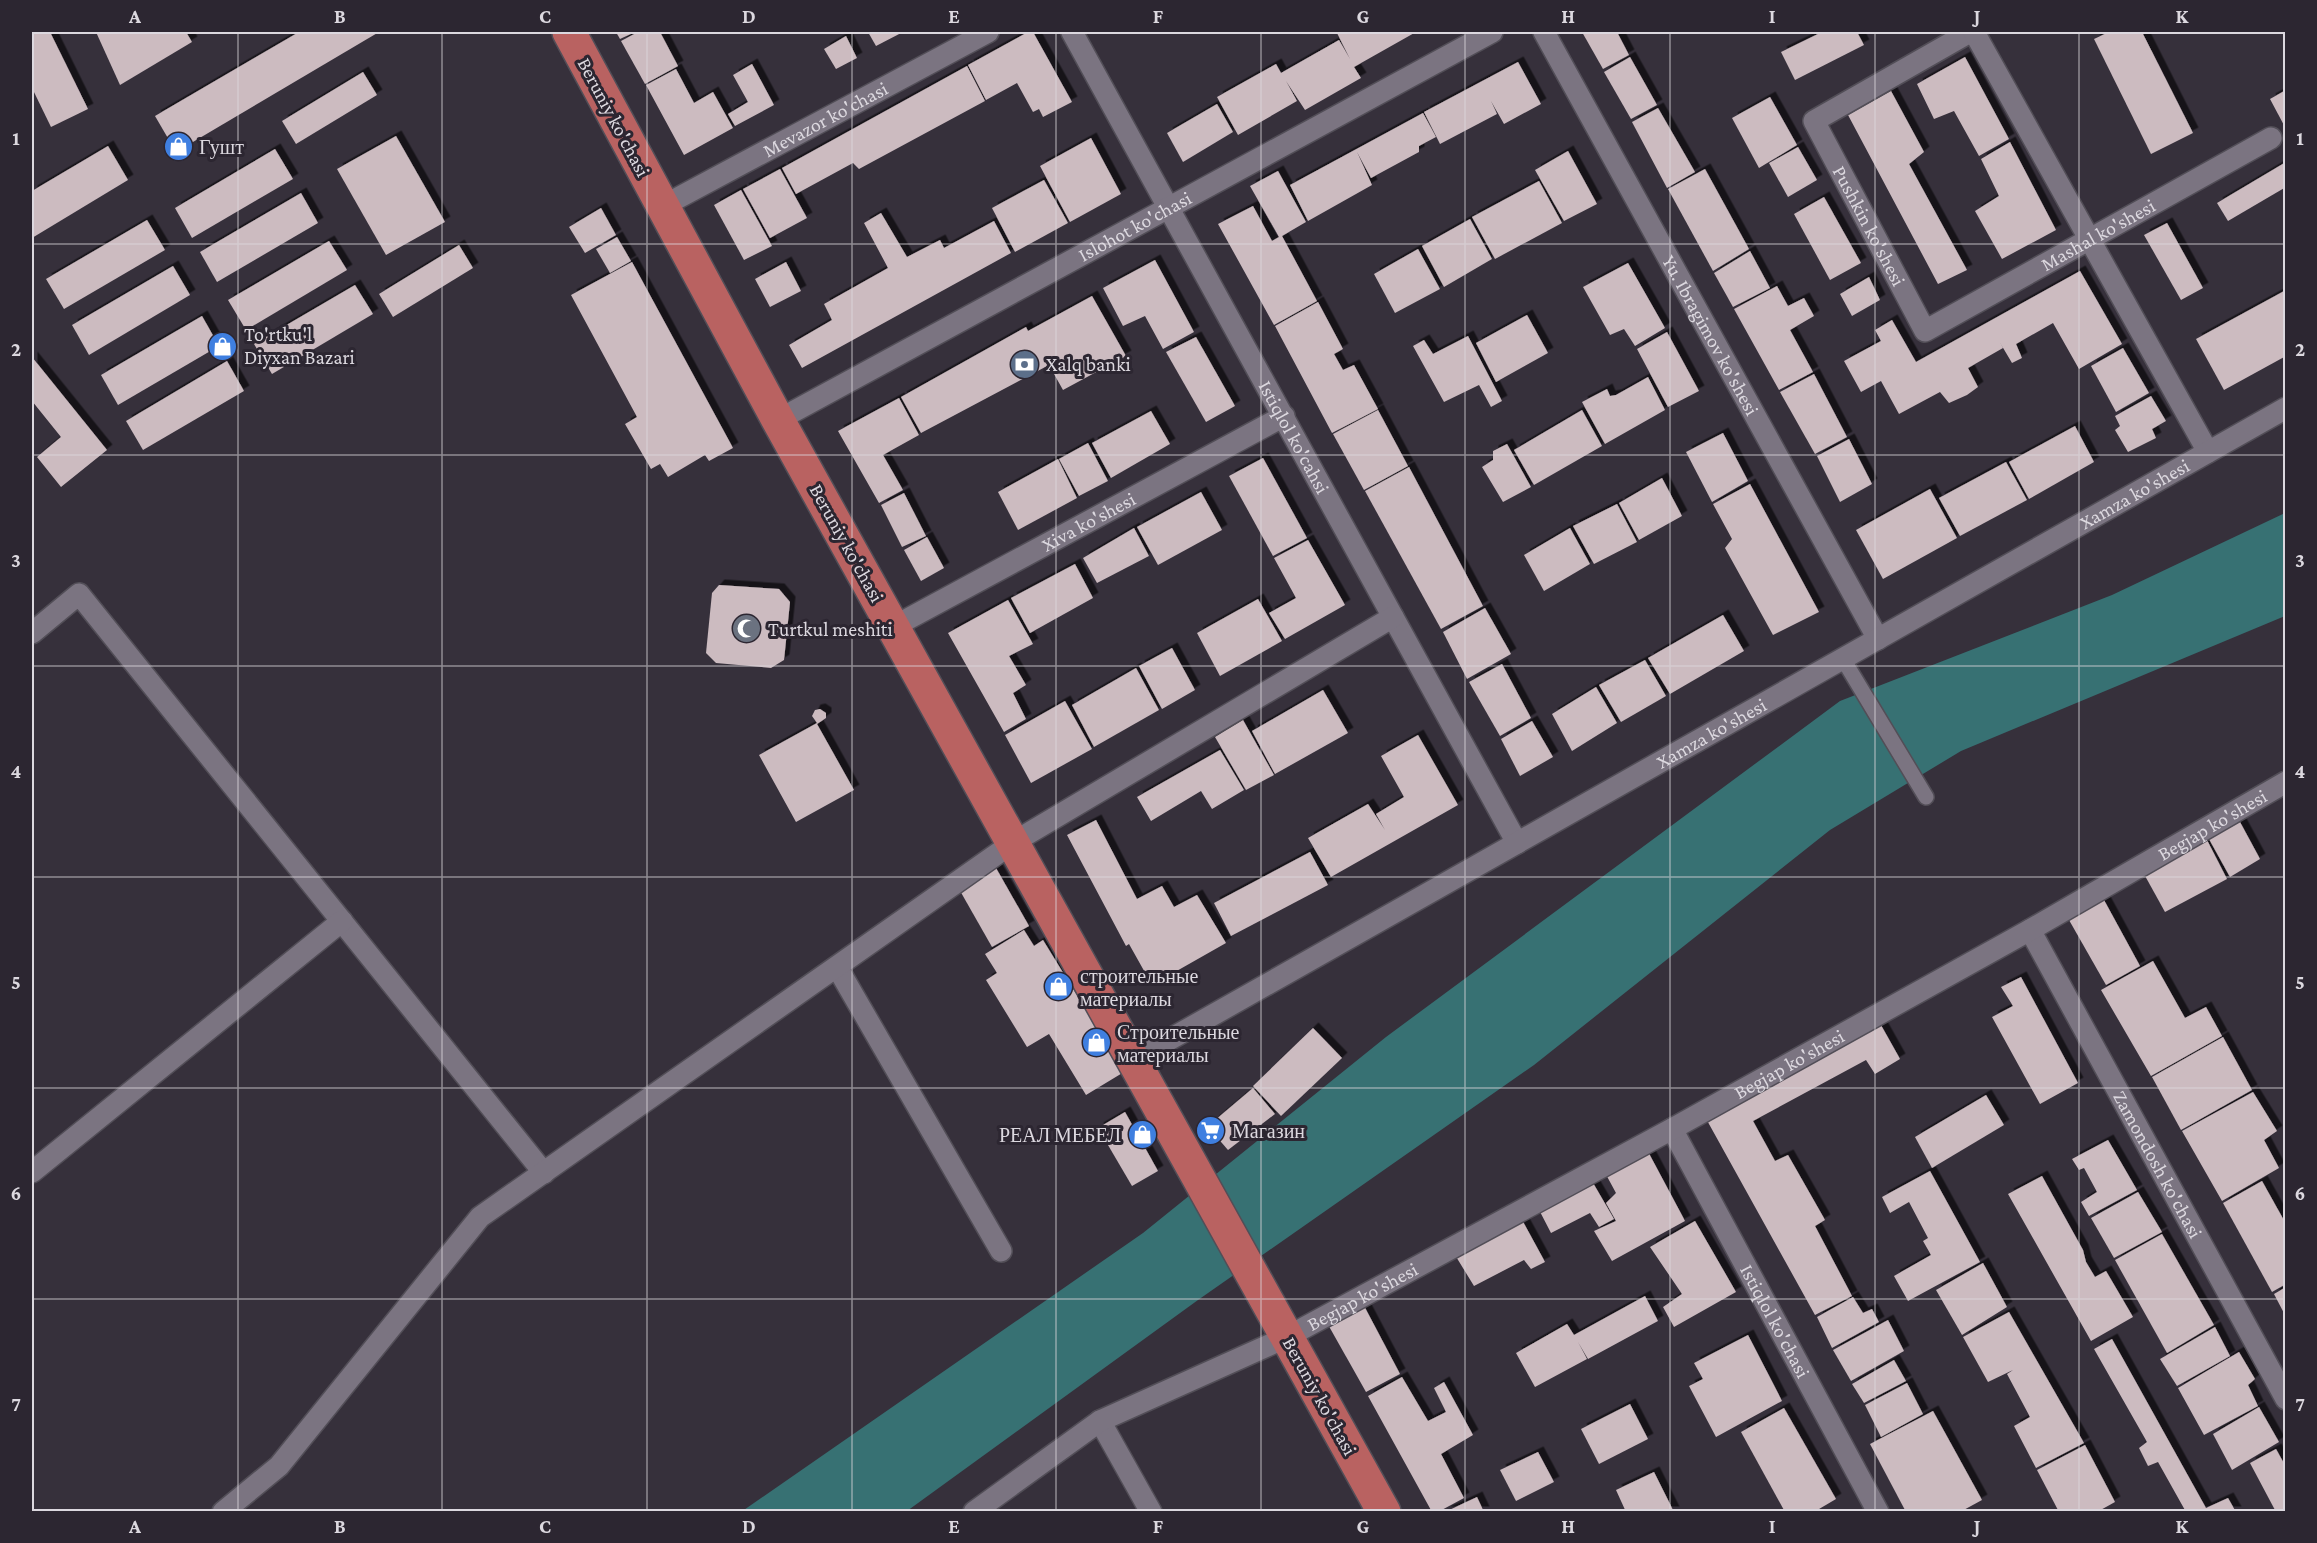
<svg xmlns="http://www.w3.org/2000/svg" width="2317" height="1543" viewBox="0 0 2317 1543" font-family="'Crimson Pro',serif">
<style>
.water{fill:#377173}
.building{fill:#ccbbc0;filter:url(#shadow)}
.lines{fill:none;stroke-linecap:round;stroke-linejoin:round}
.pedestrian-casing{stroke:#524e57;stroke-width:18}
.minor-casing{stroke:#524e57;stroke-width:24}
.primary-casing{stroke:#524e57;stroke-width:36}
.pedestrian{stroke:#7b7481;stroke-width:15}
.minor{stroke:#7b7481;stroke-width:21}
.primary{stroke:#b96261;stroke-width:33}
.grid{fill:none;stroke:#dcd8df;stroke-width:1.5;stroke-opacity:0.55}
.labels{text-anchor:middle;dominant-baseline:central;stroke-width:6;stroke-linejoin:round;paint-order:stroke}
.street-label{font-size:20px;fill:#dcd8df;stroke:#2c2631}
.poi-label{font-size:20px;fill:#dcd8df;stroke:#2c2631;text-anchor:start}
.neatline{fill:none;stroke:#dcd8df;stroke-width:2}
.grid-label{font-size:20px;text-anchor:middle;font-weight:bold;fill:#dcd8df}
</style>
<defs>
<filter id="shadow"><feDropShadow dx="5.5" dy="-5.5" stdDeviation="0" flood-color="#0009"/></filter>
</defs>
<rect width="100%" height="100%" fill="#36303b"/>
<!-- water -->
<path class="water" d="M2285,513V616L1961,751L1830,830L1534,1065L1198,1300L907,1511L741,1512L1143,1233L1386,1037L1840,701L2112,595Z"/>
<!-- building -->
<g class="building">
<path d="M32,32H50L88,109L51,127L32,88Z"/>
<path d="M96,32H186L192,42L120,85Z"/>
<path d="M299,32H379L176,152L155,116Z"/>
<path d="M616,32H635L620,39Z"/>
<path d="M638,32H660L678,66L645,84L621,41Z"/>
<path d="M868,32H903L876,46Z"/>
<path d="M1028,32H1033L1072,102L1043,117L1039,109L1033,112L1017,83L986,100L968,65Z"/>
<path d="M1339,32H1416L1354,67L1361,78L1305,110L1286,81L1297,101L1238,135L1217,97L1276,64L1281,73L1339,40L1350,59L1337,33Z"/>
<path d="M1582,32H1617L1629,55L1603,69Z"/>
<path d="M1822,32H1857L1864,45L1795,80L1781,52Z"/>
<path d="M2109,32H2142L2193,133L2151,154L2094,39Z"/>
<path d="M846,36L857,58L836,69L824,49Z"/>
<path d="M1630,57L1657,105L1631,119L1604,72Z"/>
<path d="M1965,57L2009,139L1979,156L1954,111L1934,119L1917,84Z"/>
<path d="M1518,62L1541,104L1504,124L1491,101L1497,114L1440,144L1424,112Z"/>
<path d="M752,64L774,105L735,126L728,114L748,102L733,75Z"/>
<path d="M967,66L985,101L859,169L853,163L796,194L782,168Z"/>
<path d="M676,69L694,103L713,92L733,128L684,155L646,85Z"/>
<path d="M363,72L377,95L296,144L282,121Z"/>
<path d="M2286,90V129L2270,99Z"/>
<path d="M1891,91L1924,152L1909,164L1967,270L1938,284L1848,115Z"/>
<path d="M1770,97L1797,145L1759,168L1732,118Z"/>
<path d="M1217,104L1233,132L1183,162L1167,133Z"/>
<path d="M1658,108L1695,172L1667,188L1632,122Z"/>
<path d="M1423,113L1436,137L1419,146V152L1371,178L1357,152L1372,185L1308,221L1290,185Z"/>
<path d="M396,136L445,222L386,255L337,169Z"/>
<path d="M1091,138L1121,194L1070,222L1040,166Z"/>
<path d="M2010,142L2056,230L2002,259L1975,211L1999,196L1981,159Z"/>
<path d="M108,146L128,180L32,238V191Z"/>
<path d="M1798,147L1817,180L1788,197L1769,163Z"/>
<path d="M275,149L293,179L192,238L175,208Z"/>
<path d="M1568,151L1597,204L1564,221L1535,170Z"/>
<path d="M2286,162V187L2228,221L2217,203Z"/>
<path d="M780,169L807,218L770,238L743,189Z"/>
<path d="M1705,169L1749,249L1713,271L1668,189Z"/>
<path d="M1278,171L1306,222L1282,236L1317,301L1274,325L1218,224L1253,206L1272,241L1279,237L1250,186Z"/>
<path d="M1044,180L1068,223L1015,252L992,208Z"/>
<path d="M1539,181L1562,223L1495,259L1472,217Z"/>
<path d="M741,190L772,246L744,260L714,205Z"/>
<path d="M301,193L318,223L217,282L200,252Z"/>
<path d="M1824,197L1861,263L1830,280L1794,214Z"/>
<path d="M601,208L616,235L585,253L569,227Z"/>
<path d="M881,213L907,257L940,240L944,248L994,221L1011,253L802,368L789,345L832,320L824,304L888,268L864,223Z"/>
<path d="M1470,219L1492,259L1444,287L1422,246Z"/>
<path d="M147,220L165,250L64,309L46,279Z"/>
<path d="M2167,223L2203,288L2181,300L2144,235Z"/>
<path d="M617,237L631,261L610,273L596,249Z"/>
<path d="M329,241L347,270L246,330L228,300Z"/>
<path d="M459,245L473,268L393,317L379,294Z"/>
<path d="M1418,249L1440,289L1395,313L1374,274Z"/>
<path d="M1750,251L1770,288L1733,307L1714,273Z"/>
<path d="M1155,260L1194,332L1163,349L1145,316L1123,326L1103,288Z"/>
<path d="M632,262L733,448L709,461L705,455L668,477L660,464L651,469L625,424L637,417L571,295Z"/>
<path d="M786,262L801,291L770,307L755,279Z"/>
<path d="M1628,263L1665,328L1635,346L1624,329L1610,335L1583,287Z"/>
<path d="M173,266L190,295L89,355L72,325Z"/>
<path d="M2080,271L2122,344L2079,369L2053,323L2016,344L2022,358L2012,363L1999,341L2003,348L1968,368L1978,387L1967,395L1949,403L1940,392L1899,414L1881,381L1861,392L1844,361L1881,341L1875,330L1892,320L1916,362Z"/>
<path d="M1869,277L1880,300L1852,316L1840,294Z"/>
<path d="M355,285L373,314L272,374L254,344Z"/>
<path d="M1777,286L1788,306L1804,298L1814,316L1790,330L1813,372L1779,390L1734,309Z"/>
<path d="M2286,290V356L2224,390L2196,339Z"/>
<path d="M1092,296L1126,356L1063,390L1049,365L921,433L901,397L1026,327L1028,331Z"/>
<path d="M1318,302L1343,349L1334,354L1343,370L1354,365L1378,409L1332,433L1275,326Z"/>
<path d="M1527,315L1548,353L1496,382L1476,343Z"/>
<path d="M202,316L219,346L118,405L101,375Z"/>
<path d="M1667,332L1699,391L1668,407L1637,349Z"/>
<path d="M1468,336L1502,401L1491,407L1479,385L1444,402L1413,346L1424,340L1433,354Z"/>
<path d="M1196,337L1235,406L1206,422L1166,352Z"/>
<path d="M2123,348L2149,393L2116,412L2091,366Z"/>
<path d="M32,357L107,450L61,487L37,457L61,437L32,401Z"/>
<path d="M227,361L244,391L143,450L126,421Z"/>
<path d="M1814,374L1847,437L1815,454L1780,392Z"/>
<path d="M1648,377L1665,410L1605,444L1582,402L1607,389L1610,396L1616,395Z"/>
<path d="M2151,396L2166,421L2152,429L2156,438L2128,452L2115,430L2120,426L2115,416Z"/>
<path d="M899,398L919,435L883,455L903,490L879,503L838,431Z"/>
<path d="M1378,410L1408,466L1364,490L1333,434Z"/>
<path d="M1582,410L1602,446L1534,485L1514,450Z"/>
<path d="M1151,411L1170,444L1111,478L1092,443Z"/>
<path d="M2075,426L2094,462L2029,499L2009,462Z"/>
<path d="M1723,433L1748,481L1712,502L1686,452Z"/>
<path d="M1849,439L1872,484L1840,502L1817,456Z"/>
<path d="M1088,443L1108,481L1079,496L1059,459Z"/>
<path d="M1507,444L1531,487L1503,502L1482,467L1493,460V451Z"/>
<path d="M1263,458L1307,538L1273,556L1229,476Z"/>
<path d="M1058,459L1077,498L1018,530L998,492Z"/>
<path d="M2006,462L2027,500L1960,536L1939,498Z"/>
<path d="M1409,467L1483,606L1441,629L1365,491Z"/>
<path d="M1662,478L1682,516L1639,540L1619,503Z"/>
<path d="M1750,484L1819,612L1773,635L1725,548L1732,539L1713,504Z"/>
<path d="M1930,489L1957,538L1883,579L1856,530Z"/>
<path d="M1201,492L1222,530L1158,565L1137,527Z"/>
<path d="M904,493L926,536L902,547L881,505Z"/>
<path d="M1617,504L1637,542L1594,564L1573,526Z"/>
<path d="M1134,528L1149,556L1097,583L1083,558Z"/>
<path d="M1570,528L1590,564L1544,591L1524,555Z"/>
<path d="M927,537L944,568L921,581L904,550Z"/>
<path d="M1308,540L1345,605L1285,639L1269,613L1296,598L1274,558Z"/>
<path d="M1075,564L1093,598L1030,633L1011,598Z"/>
<path d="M719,585L779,589L790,602L784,660L771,668L716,663L706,653L712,593Z"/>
<path d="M1258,599L1282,641L1220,676L1197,633Z"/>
<path d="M1008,600L1033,644L1009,656L1026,685L1013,693L1026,719L1004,732L948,633Z"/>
<path d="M1485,608L1511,654L1467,679L1443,632Z"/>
<path d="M1723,615L1744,651L1670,694L1648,658Z"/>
<path d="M1172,648L1195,690L1162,709L1139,666Z"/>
<path d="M1645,660L1666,696L1621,722L1599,685Z"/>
<path d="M1502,664L1531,718L1500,736L1469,682Z"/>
<path d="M1136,668L1159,710L1094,747L1072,705Z"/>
<path d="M1596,687L1617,723L1572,751L1552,714Z"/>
<path d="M1323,690L1348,733L1275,774L1252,731Z"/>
<path d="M1065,701L1092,749L1031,783L1005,735Z"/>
<path d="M820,709L826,713V718L817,724L854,790L796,822L759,755L817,723L812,716L815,710Z"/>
<path d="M1243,720L1274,775L1246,790L1215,737Z"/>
<path d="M1532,721L1553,757L1520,776L1501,739Z"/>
<path d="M1418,735L1458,805L1331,877L1308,838L1368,804L1385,830L1376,814L1404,797L1381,756Z"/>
<path d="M1220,750L1244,790L1212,809L1201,791L1151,821L1137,797Z"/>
<path d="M1096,820L1137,899L1162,886L1174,907L1197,895L1226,943L1152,985L1129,944L1126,946L1067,835Z"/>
<path d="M2240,822L2260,859L2230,877L2209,839Z"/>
<path d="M2207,840L2227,879L2165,912L2144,874Z"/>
<path d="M1310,852L1328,885L1231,936L1214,903Z"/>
<path d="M996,868L1029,926L992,947L959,889Z"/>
<path d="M2104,900L2140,966L2106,985L2069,920Z"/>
<path d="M1024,930L1034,946L1043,940L1124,1072L1086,1095L1049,1034L1027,1047L986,980L997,973L985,954Z"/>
<path d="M2153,961L2185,1018L2206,1007L2222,1036L2151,1076L2101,990Z"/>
<path d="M2021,977L2078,1083L2040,1104L1992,1017L2013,1006L2001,987Z"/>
<path d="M1877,1018L1900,1059L1875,1074L1866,1060L1753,1121L1775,1161L1788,1155L1825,1220L1815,1226L1852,1296L1815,1315L1704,1115Z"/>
<path d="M1313,1028L1342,1058L1281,1116L1253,1086Z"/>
<path d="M2223,1037L2252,1090L2181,1130L2152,1077Z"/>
<path d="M1253,1088L1275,1114L1228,1150L1215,1135L1214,1121Z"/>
<path d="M2253,1092L2277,1131L2264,1140L2279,1168L2222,1201L2182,1131Z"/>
<path d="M1986,1095L2004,1125L1932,1168L1915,1137Z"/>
<path d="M1125,1112L1158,1171L1132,1186L1098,1128Z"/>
<path d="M2108,1140L2137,1190L2089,1216L2081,1202L2097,1192L2084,1168L2079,1170L2072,1159Z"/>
<path d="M1645,1146L1685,1221L1612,1261L1594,1231L1616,1221L1606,1203L1616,1193L1603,1169Z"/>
<path d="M1930,1171L1980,1262L1908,1301L1894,1276L1931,1255L1923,1241L1928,1238L1909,1202L1890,1213L1882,1197Z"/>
<path d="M1589,1176L1614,1219L1599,1227L1590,1213L1551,1233L1536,1204Z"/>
<path d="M2042,1176L2083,1250L2086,1262L2095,1277L2106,1271L2133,1317L2091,1341L2008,1194Z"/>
<path d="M2262,1181L2286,1224V1284L2272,1292L2223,1203Z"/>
<path d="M2138,1192L2162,1232L2114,1258L2091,1218Z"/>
<path d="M1521,1218L1545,1262L1531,1269L1524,1260L1474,1286L1455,1255Z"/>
<path d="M1695,1221L1736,1292L1674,1327L1663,1307L1682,1294L1650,1247Z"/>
<path d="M2162,1234L2214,1325L2167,1353L2115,1260Z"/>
<path d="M1983,1263L2007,1307L1962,1335L1936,1290Z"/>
<path d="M2286,1287V1317L2274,1294Z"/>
<path d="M1645,1296L1658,1321L1588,1359L1578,1342L1587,1359L1535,1387L1516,1353L1567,1324L1574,1335Z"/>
<path d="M1853,1297L1863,1313L1872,1309L1879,1322L1832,1348L1817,1317Z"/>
<path d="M1362,1302L1400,1374L1366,1392L1326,1321Z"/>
<path d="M2009,1312L2084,1443L2036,1468L2014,1426L2030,1417L2007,1374L2013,1370L1988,1382L1963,1337Z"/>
<path d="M1888,1320L1904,1351L1851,1381L1833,1350Z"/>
<path d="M2215,1327L2230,1356L2177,1386L2160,1359Z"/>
<path d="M1748,1335L1782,1401L1716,1437L1689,1386L1703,1379L1694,1363Z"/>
<path d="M2112,1339L2206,1508L2228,1498L2236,1512H2186L2158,1462L2148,1466L2139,1448L2147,1442L2094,1349Z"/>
<path d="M2239,1352L2255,1379L2248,1385L2258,1406L2204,1435L2178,1388Z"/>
<path d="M1894,1360L1906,1381L1864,1403L1852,1384Z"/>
<path d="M1402,1377L1428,1421L1446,1412L1434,1388L1444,1382L1473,1435L1441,1454L1464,1498L1438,1512H1432L1368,1396Z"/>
<path d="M1907,1383L1923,1414L1881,1437L1865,1405Z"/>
<path d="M1630,1404L1648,1439L1599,1464L1581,1429Z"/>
<path d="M2259,1407L2279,1442L2232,1470L2213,1434Z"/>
<path d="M1784,1408L1836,1499L1814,1512H1785L1741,1432Z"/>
<path d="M1933,1411L1982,1500L1960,1512H1906L1870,1444Z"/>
<path d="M2085,1445L2115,1502L2097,1512H2059L2037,1470Z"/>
<path d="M2276,1449L2286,1467V1512H2276L2250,1463Z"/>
<path d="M1538,1452L1554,1482L1516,1501L1500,1470Z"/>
<path d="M1654,1472L1674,1512H1626L1616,1490Z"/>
<path d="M1477,1497L1484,1512H1445Z"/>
</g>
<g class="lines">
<defs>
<path id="pedestrian" d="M1843,659L1926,797"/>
<g id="minor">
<path id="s1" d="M1072,32L1517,843"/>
<path id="s2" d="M1544,32L1878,639"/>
<path id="s3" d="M1970,32L1814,121L1925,331L2271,138"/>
<path d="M1974,32L2208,452"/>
<path id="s4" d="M663,206L988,32"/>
<path id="s5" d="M778,420L1492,32"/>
<path id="s6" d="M893,627L1284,416"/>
<path d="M32,633L79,594L544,1173"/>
<path id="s7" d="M2030,930L2286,1399"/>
<path d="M837,967L1001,1251"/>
<path id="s8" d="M1135,1059L2286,408"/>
<path id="s9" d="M1672,1129L1878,1512"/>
<path d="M32,1172L342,921"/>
<path d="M1100,1421L1151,1512"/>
<path d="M223,1512L279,1466L480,1217L1014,842L1393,617"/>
<path id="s10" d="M974,1512L1100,1421L1287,1337L1672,1129L2030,930L2286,782"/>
</g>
<path id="primary" d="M569,32L778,420L1384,1512"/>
</defs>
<!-- pedestrian casing -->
<use href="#pedestrian" class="pedestrian-casing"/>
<!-- minor casing -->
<use href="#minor" class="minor-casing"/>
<!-- primary casing -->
<use href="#primary" class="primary-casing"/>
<!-- pedestrian -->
<use href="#pedestrian" class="pedestrian"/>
<!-- minor -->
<use href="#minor" class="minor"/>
<!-- primary -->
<use href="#primary" class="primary"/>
</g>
<!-- grid -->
<path class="grid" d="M238,32V1512M442,32V1512M647,32V1512M852,32V1512M1056,32V1512M1261,32V1512M1465,32V1512M1670,32V1512M1875,32V1512M2079,32V1512M32,244H2286M32,455H2286M32,666H2286M32,877H2286M32,1088H2286M32,1299H2286"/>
<!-- icons -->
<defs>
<symbol id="shop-disc" viewBox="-11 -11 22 22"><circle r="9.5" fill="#3f7fe0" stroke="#2c2631"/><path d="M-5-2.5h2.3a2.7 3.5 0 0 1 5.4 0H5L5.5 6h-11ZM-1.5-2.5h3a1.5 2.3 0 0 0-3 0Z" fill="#fff"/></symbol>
<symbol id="bank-disc" viewBox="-11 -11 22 22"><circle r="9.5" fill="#5c6f8a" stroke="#2c2631"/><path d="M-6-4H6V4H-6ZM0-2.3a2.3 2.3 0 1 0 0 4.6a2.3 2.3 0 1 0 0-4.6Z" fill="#fff"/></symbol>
<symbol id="mosque-disc" viewBox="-11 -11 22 22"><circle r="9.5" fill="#6b7280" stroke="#2c2631"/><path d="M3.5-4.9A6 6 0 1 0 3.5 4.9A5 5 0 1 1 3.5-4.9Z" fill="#fff"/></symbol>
<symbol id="supermarket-disc" viewBox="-11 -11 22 22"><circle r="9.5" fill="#3f7fe0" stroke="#2c2631"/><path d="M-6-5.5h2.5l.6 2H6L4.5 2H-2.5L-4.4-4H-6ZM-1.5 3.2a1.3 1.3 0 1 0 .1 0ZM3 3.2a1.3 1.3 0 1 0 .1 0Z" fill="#fff"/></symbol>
</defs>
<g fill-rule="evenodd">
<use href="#shop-disc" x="162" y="130" width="33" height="33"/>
<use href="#shop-disc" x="206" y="330" width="33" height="33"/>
<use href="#bank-disc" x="1008" y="348" width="33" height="33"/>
<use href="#mosque-disc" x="730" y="612" width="33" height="33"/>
<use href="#shop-disc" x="1042" y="970" width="33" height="33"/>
<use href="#shop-disc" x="1080" y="1026" width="33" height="33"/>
<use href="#supermarket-disc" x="1194" y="1114" width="33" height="33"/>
<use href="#shop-disc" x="1126" y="1118" width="33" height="33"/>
</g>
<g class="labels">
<!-- street labels -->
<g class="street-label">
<text transform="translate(614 117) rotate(62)">Beruniy ko'chasi</text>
<text stroke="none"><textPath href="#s4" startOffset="184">Mevazor ko'chasi</textPath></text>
<text stroke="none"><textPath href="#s5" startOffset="406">Islohot ko'chasi</textPath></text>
<text stroke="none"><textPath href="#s3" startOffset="298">Pushkin ko'shesi</textPath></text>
<text stroke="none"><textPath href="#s3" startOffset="615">Mashal ko'shesi</textPath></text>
<text stroke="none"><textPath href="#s2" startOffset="346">Yu. Ibragimov ko'shesi</textPath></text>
<text stroke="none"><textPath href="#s1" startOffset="462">Istiqlol ko'cahsi</textPath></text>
<text stroke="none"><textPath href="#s8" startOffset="1148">Xamza ko'shesi</textPath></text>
<text stroke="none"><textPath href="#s6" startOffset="222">Xiva ko'shesi</textPath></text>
<text transform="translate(847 543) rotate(61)">Beruniy ko'chasi</text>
<text stroke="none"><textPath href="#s8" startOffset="662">Xamza ko'shesi</textPath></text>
<text stroke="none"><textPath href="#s10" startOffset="1418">Begjap ko'shesi</textPath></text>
<text stroke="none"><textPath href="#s10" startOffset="932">Begjap ko'shesi</textPath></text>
<text stroke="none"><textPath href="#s7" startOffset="267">Zamondosh ko'chasi</textPath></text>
<text stroke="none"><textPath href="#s10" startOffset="446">Begjap ko'shesi</textPath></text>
<text stroke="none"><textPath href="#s9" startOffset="218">Istiqlol ko'chasi</textPath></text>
<text transform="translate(1320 1396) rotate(61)">Beruniy ko'chasi</text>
</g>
<!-- poi labels -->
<g class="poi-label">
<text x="199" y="147">Гушт</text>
<text x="244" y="334">To'rtku'l<tspan x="244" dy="23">Diyxan Bazari</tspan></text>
<text x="1046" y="364">Xalq banki</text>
<text x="768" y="629">Turtkul meshiti</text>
<text x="1080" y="976">строительные<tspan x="1080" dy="23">материалы</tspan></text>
<text x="1117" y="1032">Строительные<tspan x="1117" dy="23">материалы</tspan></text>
<text x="1232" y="1131">Магазин</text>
<text x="1121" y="1135" text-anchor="end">РЕАЛ МЕБЕЛ</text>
</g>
</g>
<!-- border -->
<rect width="2317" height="1543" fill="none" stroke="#2c2631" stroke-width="66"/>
<rect x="33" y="33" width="2251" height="1477" class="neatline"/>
<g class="grid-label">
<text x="135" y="23">A</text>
<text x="340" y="23">B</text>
<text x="545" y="23">C</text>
<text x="749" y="23">D</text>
<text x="954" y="23">E</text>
<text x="1158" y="23">F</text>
<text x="1363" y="23">G</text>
<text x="1568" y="23">H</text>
<text x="1772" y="23">I</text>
<text x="1977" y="23">J</text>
<text x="2182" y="23">K</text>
<text x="16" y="145">1</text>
<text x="2300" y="145">1</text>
<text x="16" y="356">2</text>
<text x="2300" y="356">2</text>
<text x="16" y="567">3</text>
<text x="2300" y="567">3</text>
<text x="16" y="778">4</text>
<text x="2300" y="778">4</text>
<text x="16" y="989">5</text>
<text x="2300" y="989">5</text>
<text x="16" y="1200">6</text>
<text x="2300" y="1200">6</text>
<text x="16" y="1411">7</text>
<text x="2300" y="1411">7</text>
<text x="135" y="1533">A</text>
<text x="340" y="1533">B</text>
<text x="545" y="1533">C</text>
<text x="749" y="1533">D</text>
<text x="954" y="1533">E</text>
<text x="1158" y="1533">F</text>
<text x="1363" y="1533">G</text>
<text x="1568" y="1533">H</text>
<text x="1772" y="1533">I</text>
<text x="1977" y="1533">J</text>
<text x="2182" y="1533">K</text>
</g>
</svg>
